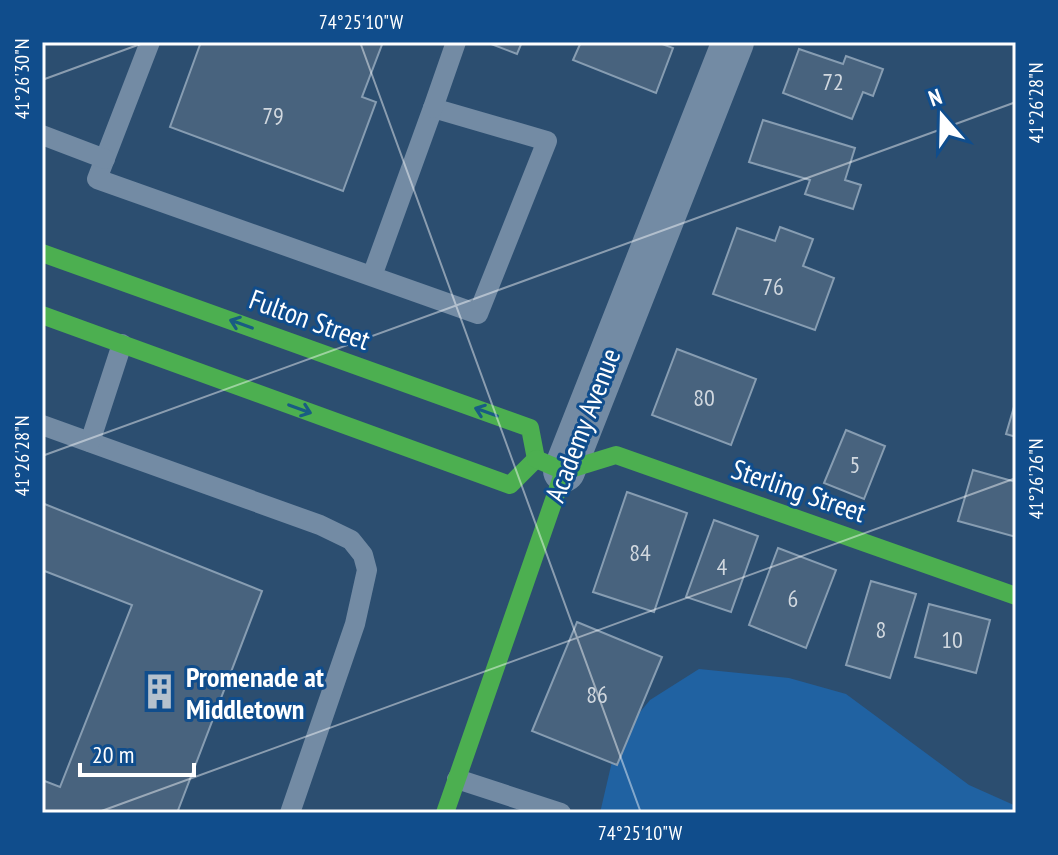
<svg xmlns="http://www.w3.org/2000/svg" width="1058" height="855" viewBox="0 0 1058 855" font-family="'PT Sans Narrow',sans-serif">
<style>
.green{fill:#2062a2}
.building{fill:#48637e;stroke:#879db2;stroke-width:2}
.lines{fill:none;stroke-linecap:round;stroke-linejoin:round}
.lane{stroke:#738ba4;stroke-width:20}
.street{stroke:#738ba4;stroke-width:42}
.fast{stroke:#4caf50;stroke-width:18}
.oneway{stroke:#195c83}
.ticks{fill:none;stroke:#fff;stroke-width:2;stroke-opacity:0.45}
.labels{text-anchor:middle;dominant-baseline:central;stroke-width:6;stroke-linejoin:round;paint-order:stroke}
.number-label{font-size:24px;fill:#d1d8df}
.street-label{font-size:28px;fill:#fff;stroke:#104d8c}
.poi-label{font-size:28px;font-weight:bold;fill:#fff;stroke:#104d8c;text-anchor:start}
.neatline{fill:none;stroke:#fff;stroke-width:3}
.ticks-label{font-size:20px;text-anchor:middle;fill:#fff}
</style>
<rect width="100%" height="100%" fill="#2c4e70"/>
<!-- green -->
<path class="green" d="M699,669L789,678L846,694L969,785L1016,806V813H600L617,740L650,700Z"/>
<!-- building -->
<g class="building">
<path d="M201,42H383L362,97L376,102L343,191L170,127Z"/>
<path d="M486,42H522L517,54Z"/>
<path d="M581,42H657L673,48L656,93L573,60Z"/>
<path d="M799,49L843,64L846,56L883,69L873,96L863,92L852,119L783,93Z"/>
<path d="M763,120L855,148L845,180L861,185L853,209L805,194L810,180L749,162Z"/>
<path d="M780,227L813,239L803,266L834,278L815,330L713,294L737,228L775,241Z"/>
<path d="M677,349L756,379L731,445L652,415Z"/>
<path d="M1016,400V437L1006,434Z"/>
<path d="M846,430L885,446L864,499L824,483Z"/>
<path d="M973,470L1016,482V537L958,521Z"/>
<path d="M627,492L687,513L654,612L593,592Z"/>
<path d="M42,503L262,591L177,813H42V780L60,787L132,605L42,570Z"/>
<path d="M714,520L758,536L731,612L686,597Z"/>
<path d="M778,548L836,570L806,648L749,625Z"/>
<path d="M871,581L916,594L890,678L846,665Z"/>
<path d="M929,604L990,620L976,673L915,657Z"/>
<path d="M577,622L662,657L617,765L532,731Z"/>
</g>
<g class="lines">
<!-- lane -->
<g class="lane">
<path d="M150,42L97,179L478,314L547,141L433,108L372,276"/>
<path d="M433,108L456,42"/>
<path d="M42,135L105,159"/>
<path d="M42,425L320,525L351,540L363,555L367,570L355,624L290,813"/>
<path d="M90,442L122,344"/>
<path d="M457,779L561,813"/>
</g>
<!-- street -->
<path class="street" d="M564,471L733,42"/>
<!-- fast -->
<g class="fast">
<path d="M42,253L530,428L536,459"/>
<path d="M42,315L510,485L536,459"/>
<path d="M564,471L616,455L1016,596"/>
<path d="M445,813L564,471L536,459"/>
</g>
</g>
<!-- one-way arrows -->
<defs><path id="oneway-shaft" d="M-6 0H5M1.5-3L5.5 0L1.5 3" fill="none" stroke-width="1.6" stroke-linecap="round" stroke-linejoin="round" transform="scale(2)"/></defs>
<g class="oneway">
<use href="#oneway-shaft" transform="translate(241 324) rotate(-160)"/>
<use href="#oneway-shaft" transform="translate(300 409) rotate(20)"/>
<use href="#oneway-shaft" transform="translate(486 412) rotate(-160)"/>
</g>
<!-- ticks -->
<path class="ticks" d="M360,42L641,813M42,80L146,42M42,456L1016,102M96,813L1016,478"/>
<!-- icons -->
<defs>
<symbol id="building-bare" viewBox="-9 -9 18 18"><path d="M-4-6H4V6H1V3H-1V6H-4ZM-2.5-4.3h1.7v1.8h-1.7ZM.8-4.3h1.7v1.8H.8ZM-2.5-1h1.7V.8h-1.7ZM.8-1h1.7V.8H.8Z" fill="#b5c1cd" stroke="#104d8c" stroke-width="2.5" paint-order="stroke"/></symbol>
</defs>
<g fill-rule="evenodd">
<use href="#building-bare" x="134" y="666" width="51" height="51"/>
</g>
<g class="labels">
<!-- number labels -->
<g class="number-label">
<text x="833" y="81">72</text>
<text x="273" y="115">79</text>
<text x="773" y="286">76</text>
<text x="704" y="397">80</text>
<text x="855" y="464">5</text>
<text x="640" y="552">84</text>
<text x="722" y="566">4</text>
<text x="793" y="598">6</text>
<text x="881" y="629">8</text>
<text x="952" y="639">10</text>
<text x="597" y="694">86</text>
</g>
<!-- street labels -->
<g class="street-label">
<text transform="translate(310 319) rotate(20)">Fulton Street</text>
<text transform="translate(582 425) rotate(-69)">Academy Avenue</text>
<text transform="translate(799 490) rotate(19)">Sterling Street</text>
</g>
<!-- poi labels -->
<g class="poi-label">
<text x="186" y="676">Promenade at<tspan x="186" dy="32">Middletown</tspan></text>
</g>
</g>
<!-- border -->
<rect width="1058" height="855" fill="none" stroke="#104d8c" stroke-width="88"/>
<!-- north arrow -->
<g transform="translate(942 116) rotate(340)" stroke="#104d8c" stroke-width="6" paint-order="stroke">
<path d="M0-6L14 30L0 20L-14 30Z" fill="#ffffff"/>
<text y="-12" font-size="22" font-weight="bold" text-anchor="middle" fill="#ffffff">N</text>
</g>
<!-- scale -->
<path d="M80 763v12h114v-12" fill="none" stroke="#ffffff" stroke-width="4"/>
<text x="92" y="763" font-size="24" fill="#ffffff" stroke="#104d8c" stroke-width="6" paint-order="stroke">20 m</text>
<rect x="44" y="44" width="970" height="767" class="neatline"/>
<g class="ticks-label">
<text x="361" y="29">74°25'10"W</text>
<text transform="translate(22 79) rotate(-90)" y="7">41°26'30"N</text>
<text transform="translate(1036 103) rotate(-90)" y="7">41°26'28"N</text>
<text transform="translate(22 456) rotate(-90)" y="7">41°26'28"N</text>
<text transform="translate(1036 479) rotate(-90)" y="7">41°26'26"N</text>
<text x="640" y="840">74°25'10"W</text>
</g>
</svg>
